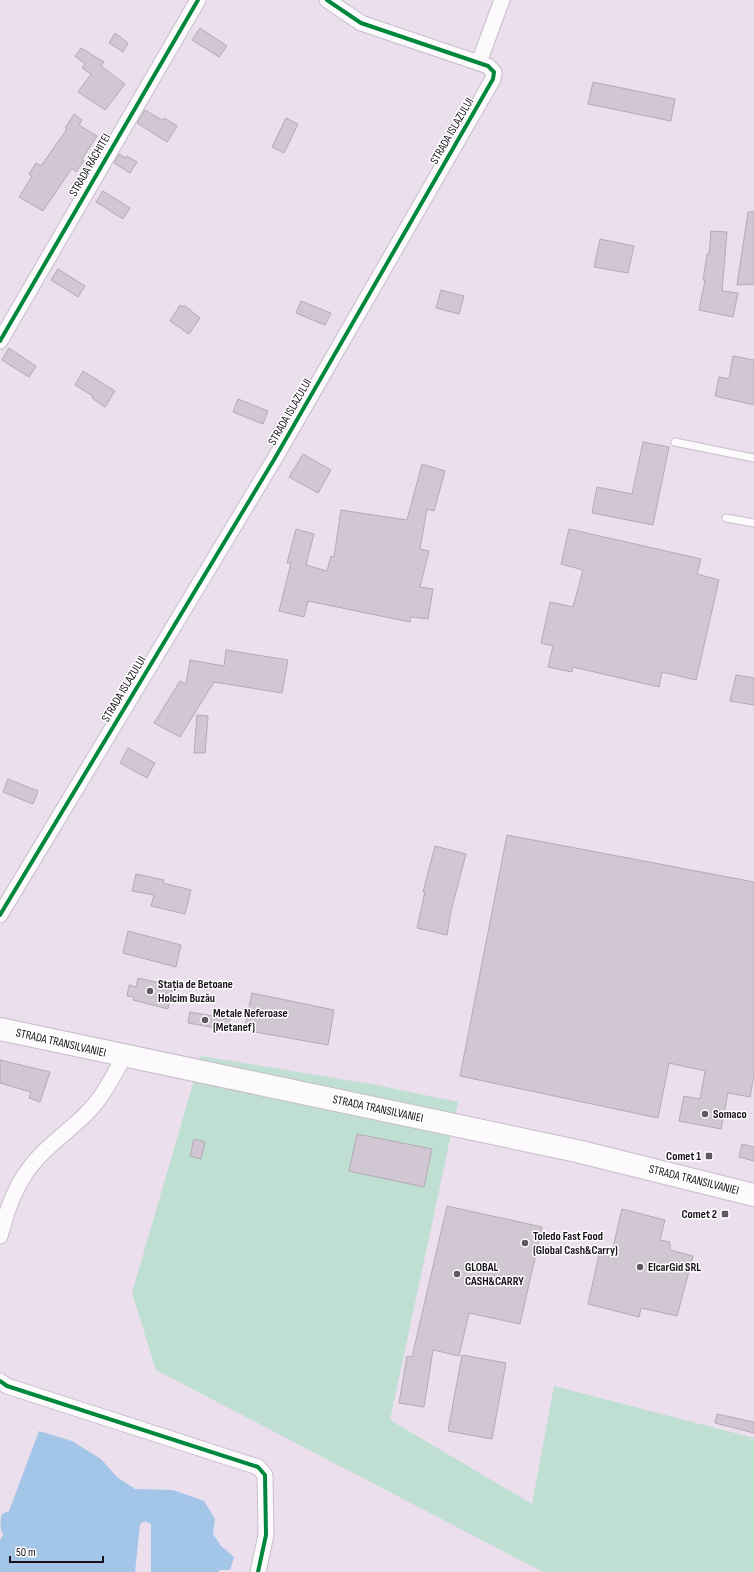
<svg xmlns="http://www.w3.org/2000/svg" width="754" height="1572" viewBox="0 0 754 1572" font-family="'Sofia Sans Condensed',sans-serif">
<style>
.green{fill:#c0dfd3}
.water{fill:#a3c5e8}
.building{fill:#d1c7d3;stroke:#b4aab5}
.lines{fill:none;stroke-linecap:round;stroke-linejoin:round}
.service-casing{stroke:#c7bec9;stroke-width:9}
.minor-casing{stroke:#c7bec9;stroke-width:17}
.primary-casing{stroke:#c7bec9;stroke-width:24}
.service{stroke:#fcfafc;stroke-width:7}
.minor{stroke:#fcfafc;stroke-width:15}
.primary{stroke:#fcfafc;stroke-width:22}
.cycleway-casing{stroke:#fff;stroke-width:6}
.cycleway{stroke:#00873e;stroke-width:4}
.poi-dot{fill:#615863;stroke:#fff;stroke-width:1.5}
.labels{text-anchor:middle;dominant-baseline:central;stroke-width:3;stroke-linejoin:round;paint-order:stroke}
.street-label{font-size:12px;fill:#171019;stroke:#fff}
.poi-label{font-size:12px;font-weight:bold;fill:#171019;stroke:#fff;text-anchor:start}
</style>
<rect width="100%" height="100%" fill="#ebdeed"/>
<!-- green -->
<path class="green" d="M201,1056L376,1085L458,1102L390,1420L532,1504L554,1386L754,1438V1572H543L156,1370L132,1293Z"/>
<!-- water -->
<path class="water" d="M39,1431L72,1441L101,1459L117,1477L135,1489L173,1490L204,1501L215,1519L213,1534L221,1546L234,1557L230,1570H219V1572H151V1524L145,1521L140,1524L135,1572H0V1540L3,1535C0,1529 0,1520 2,1514L9,1511Z"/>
<!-- building -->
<g class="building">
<path d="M200,28L227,46L219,57L192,40Z"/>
<path d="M115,33L128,43L123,52L109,43Z"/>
<path d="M81,48L104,62L101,66L125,84L105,110L78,92L91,74L82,68L85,64L75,56Z"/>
<path d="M593,82L675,99L671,121L588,104Z"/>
<path d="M145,110L162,120L164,118L177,126L167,142L137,123Z"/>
<path d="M74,114L82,120L79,125L97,136L82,159L84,161L76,172L72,168L43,211L19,197L32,176L29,174L36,163L41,166L67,129L65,128Z"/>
<path d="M286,118L298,124L284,153L272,147Z"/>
<path d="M119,154L126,158L127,156L137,162L130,173L114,163Z"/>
<path d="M103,191L130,208L123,219L96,202Z"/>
<path d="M748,212H754V284L737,285Z"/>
<path d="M711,231L727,232L722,291L738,293L733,317L699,310L705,280H703L707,254H709Z"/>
<path d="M600,239L634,246L628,273L594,267Z"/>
<path d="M58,269L85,286L78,297L51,280Z"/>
<path d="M441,290L464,296L459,314L436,308Z"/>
<path d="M301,301L331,313L325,325L296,313Z"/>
<path d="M180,305L183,307L184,305L200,318L189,334L170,321Z"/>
<path d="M9,348L36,366L29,377L2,360Z"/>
<path d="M733,356L754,360V405L715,396L719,377L729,379Z"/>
<path d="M83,371L115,391L105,407L92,398L93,396L75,385Z"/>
<path d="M238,399L268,411L263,424L233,412Z"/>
<path d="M643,442L669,447L653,525L592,513L597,487L632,494Z"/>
<path d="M303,454L331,470L318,493L289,477Z"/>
<path d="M422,464L445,471L434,511L427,509L420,549L429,551L420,587L433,589L428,619L411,617L410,622L308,601L304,617L279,611L291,563H287L296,529L314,534L306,565L327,571L331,556L334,557L341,510L407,520Z"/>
<path d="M569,529L701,559L697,574L719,580L696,680L662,672L659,687L573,667L572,672L548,667L553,646L541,643L550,602L573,607L583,570L561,564Z"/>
<path d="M226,650L288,660L282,693L214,682L180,737L154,723L180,681L186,684L190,660L224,666Z"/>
<path d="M736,675L754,678V705L730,701Z"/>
<path d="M197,715L208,716L205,753H194Z"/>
<path d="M128,748L155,763L147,778L120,763Z"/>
<path d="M8,779L38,791L33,804L3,792Z"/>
<path d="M507,835L754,882V1075L750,1097L728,1093L721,1129L679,1121L684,1096L700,1099L705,1071L669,1063L658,1118L460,1076Z"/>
<path d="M435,846L466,854L451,911L447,935L417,928L425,892H423Z"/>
<path d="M136,874L164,880L163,883L191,890L185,914L151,906L154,895L132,891Z"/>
<path d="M128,931L181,945L176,967L123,953Z"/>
<path d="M138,978L173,986L168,1009L133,1000L134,997L127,996L129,985L136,987Z"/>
<path d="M252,993L334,1010L328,1045L244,1030Z"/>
<path d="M190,1012L230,1019L228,1030L188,1023Z"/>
<path d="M0,1060L50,1072L40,1102L29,1098L31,1092L0,1083Z"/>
<path d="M357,1134L432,1149L424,1187L349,1171Z"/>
<path d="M194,1139L205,1142L201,1159L190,1156Z"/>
<path d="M742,1144L754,1147V1161L739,1157Z"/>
<path d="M447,1206L542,1227L520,1324L469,1313L459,1356L433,1350L424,1407L399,1403L407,1356L412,1357Z"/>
<path d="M622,1209L665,1220L660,1240L670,1242V1250L693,1256L677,1316L641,1308L639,1317L588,1304L599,1255L611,1256Z"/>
<path d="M462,1355L506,1363L492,1439L448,1431Z"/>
<path d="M717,1414L754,1422V1433L715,1423Z"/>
</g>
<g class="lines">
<defs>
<g id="service">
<path d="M675,442L754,458"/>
<path d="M726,518L754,523"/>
</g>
<g id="minor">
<path d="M479,62L502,0"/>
<path d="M0,341L198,0"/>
<path d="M0,915L275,458L493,79L494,72L488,66L361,23L327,0"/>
<path d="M0,1236C6,1215 12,1194 24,1176C39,1151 66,1134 87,1113C103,1097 113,1076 124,1057"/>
<path d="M0,1381L7,1386L258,1467L265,1475L266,1535L258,1572"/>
</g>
<path id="primary" d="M0,1029L577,1151L754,1195"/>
</defs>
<!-- service casing -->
<use href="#service" class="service-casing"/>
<!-- minor casing -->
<use href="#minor" class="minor-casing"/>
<!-- primary casing -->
<use href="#primary" class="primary-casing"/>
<!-- service -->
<use href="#service" class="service"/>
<!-- minor -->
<use href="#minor" class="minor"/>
<!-- primary -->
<use href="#primary" class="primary"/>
<defs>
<g id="cycleway">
<path d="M0,341L198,0"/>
<path d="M0,915L275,458L493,79L494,72L488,66L361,23L327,0"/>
<path d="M0,1381L7,1386L258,1467L265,1475L266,1535L258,1572"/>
</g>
</defs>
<!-- cycleway casing -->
<use href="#cycleway" class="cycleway-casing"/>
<!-- cycleway -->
<use href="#cycleway" class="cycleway"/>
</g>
<!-- markers -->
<g class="poi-dot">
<circle cx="150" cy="991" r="4"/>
<circle cx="205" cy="1020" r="4"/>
<circle cx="705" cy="1114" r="4"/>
<rect x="705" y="1152" width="8" height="8" rx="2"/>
<rect x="721" y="1210" width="8" height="8" rx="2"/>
<circle cx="525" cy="1243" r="4"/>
<circle cx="640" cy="1267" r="4"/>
<circle cx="457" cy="1274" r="4"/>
</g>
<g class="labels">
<!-- street labels -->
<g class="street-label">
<text transform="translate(452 131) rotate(-60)">STRADA ISLAZULUI</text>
<text transform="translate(90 165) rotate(-60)">STRADA RĂCHITEI</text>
<text transform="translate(290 412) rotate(-60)">STRADA ISLAZULUI</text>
<text transform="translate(124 689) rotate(-59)">STRADA ISLAZULUI</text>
<text transform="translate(61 1043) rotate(13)">STRADA TRANSILVANIEI</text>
<text transform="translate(378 1109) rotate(12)">STRADA TRANSILVANIEI</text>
<text transform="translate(694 1180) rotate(14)">STRADA TRANSILVANIEI</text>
</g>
<!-- poi labels -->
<g class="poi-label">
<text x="158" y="984">Stația de Betoane<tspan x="158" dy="14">Holcim Buzău</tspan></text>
<text x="213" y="1013">Metale Neferoase<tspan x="213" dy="14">(Metanef)</tspan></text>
<text x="713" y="1114">Somaco</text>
<text x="701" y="1156" text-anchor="end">Comet 1</text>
<text x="717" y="1214" text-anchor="end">Comet 2</text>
<text x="533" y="1236">Toledo Fast Food<tspan x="533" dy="14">(Global Cash&amp;Carry)</tspan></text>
<text x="465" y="1267">GLOBAL<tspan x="465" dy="14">CASH&amp;CARRY</tspan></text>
<text x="648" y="1267">ElcarGid SRL</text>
</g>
</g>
<!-- scale -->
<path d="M10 1556v6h93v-6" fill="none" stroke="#171019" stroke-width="2"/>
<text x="16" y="1556" font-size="12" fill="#171019" stroke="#ffffff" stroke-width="3" paint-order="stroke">50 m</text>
</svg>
